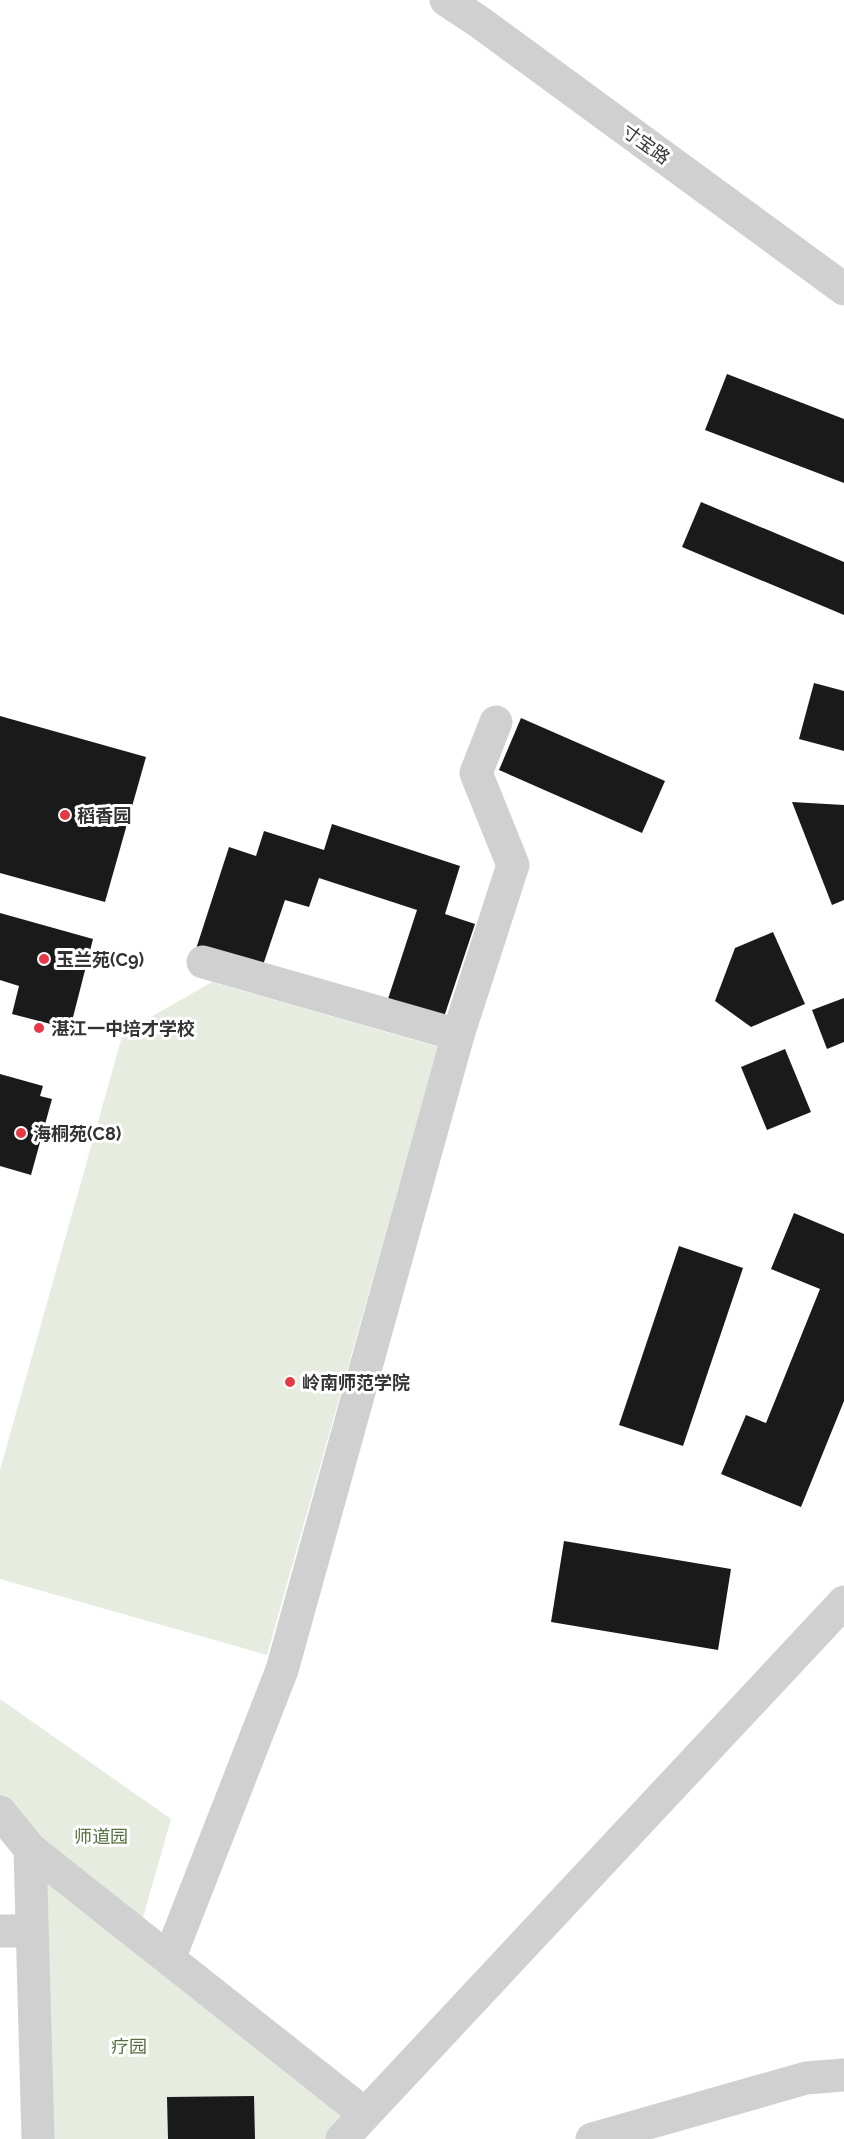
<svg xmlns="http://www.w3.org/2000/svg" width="844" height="2139" viewBox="0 0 844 2139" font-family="Raleway,'Noto Sans SC',sans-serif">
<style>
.green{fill:#e6ecdf}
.building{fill:#1a1a1a}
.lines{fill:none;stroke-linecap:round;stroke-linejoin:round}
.minor{stroke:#d0d0d0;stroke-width:33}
.poi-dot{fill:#e63946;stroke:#fff;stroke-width:2}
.labels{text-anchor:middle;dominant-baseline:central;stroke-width:6;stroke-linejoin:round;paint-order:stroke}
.street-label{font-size:18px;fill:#333;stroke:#fff}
.poi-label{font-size:18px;font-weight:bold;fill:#333;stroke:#fff;text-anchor:start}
.park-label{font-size:18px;fill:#56703f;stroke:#fff}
</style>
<rect width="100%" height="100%" fill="#fff"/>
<!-- green -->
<g class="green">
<path d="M212,982L438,1047L267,1655L0,1579V1470L123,1033Z"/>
<path d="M0,1699L171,1819L138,1935L365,2114L342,2139H38L30,1849L0,1812Z"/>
</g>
<!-- building -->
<g class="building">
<path d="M727,374L844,419V483L705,430Z"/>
<path d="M701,502L844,562V615L682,547Z"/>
<path d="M814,683L844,691V751L799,739Z"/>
<path d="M0,716L146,757L105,902L0,873Z"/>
<path d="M521,718L665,781L642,833L499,770Z"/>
<path d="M792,802L844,805V900L832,905Z"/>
<path d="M332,824L460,866L445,914L475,924L442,1023L386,1005L417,910L319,878L309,907L285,900L261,971L196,949L229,847L256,856L264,831L324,850Z"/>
<path d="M0,913L93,939L70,1029L12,1014L19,986L0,980Z"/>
<path d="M773,932L805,1004L751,1027L715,1001L735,948Z"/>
<path d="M844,998V1042L827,1049L812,1010Z"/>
<path d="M785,1049L811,1112L767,1130L741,1067Z"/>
<path d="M0,1074L43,1086L40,1096L52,1099L31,1175L0,1166Z"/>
<path d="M794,1213L844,1234V1401L801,1507L721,1474L746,1415L766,1423L820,1289L771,1269Z"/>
<path d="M679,1246L743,1268L683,1446L619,1425Z"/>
<path d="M564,1541L731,1569L718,1650L551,1622Z"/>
<path d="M254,2096L255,2139H168L167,2097Z"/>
</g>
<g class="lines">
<!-- minor -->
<g class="minor">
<path d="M446,0L478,21L844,289"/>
<path d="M203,962L458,1035"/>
<path d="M0,1812L30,1849L38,2139"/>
<path d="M30,1849L365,2114"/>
<path d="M0,1931H32"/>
<path d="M169,1959L282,1670L458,1035L513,865L476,773L496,722"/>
<path d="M342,2139L844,1602"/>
<path d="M592,2139L806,2078L844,2075"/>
</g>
</g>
<!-- markers -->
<g class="poi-dot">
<circle cx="65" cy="815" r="6"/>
<circle cx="44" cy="959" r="6"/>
<circle cx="39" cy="1028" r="6"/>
<circle cx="21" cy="1133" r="6"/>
<circle cx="290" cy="1382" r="6"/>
</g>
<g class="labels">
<!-- street labels -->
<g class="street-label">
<text transform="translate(646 144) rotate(36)">寸宝路</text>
</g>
<!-- poi labels -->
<g class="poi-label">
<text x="77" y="815">稻香园</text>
<text x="56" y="959">玉兰苑(C9)</text>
<text x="51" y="1028">湛江一中培才学校</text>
<text x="33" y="1133">海桐苑(C8)</text>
<text x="302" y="1382">岭南师范学院</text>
</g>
<!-- park labels -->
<g class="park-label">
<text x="101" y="1836">师道园</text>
<text x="129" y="2046">疗园</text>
</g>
</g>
</svg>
